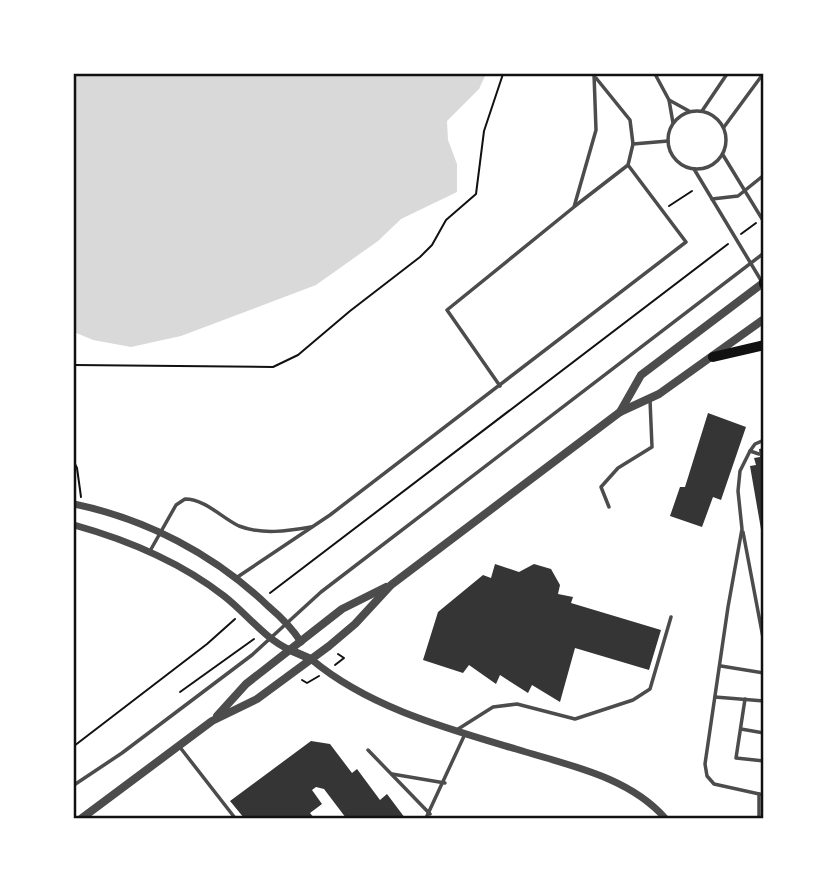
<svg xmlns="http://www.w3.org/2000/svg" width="837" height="892" viewBox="0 0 837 892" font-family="Figtree,sans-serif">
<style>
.water{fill:#d9d9d9}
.building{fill:#353535}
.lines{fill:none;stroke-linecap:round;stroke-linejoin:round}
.path{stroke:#111;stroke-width:2}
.service{stroke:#4c4c4c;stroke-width:3.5}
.minor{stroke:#4c4c4c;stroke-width:7}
.tertiary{stroke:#4c4c4c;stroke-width:8}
.secondary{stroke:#111;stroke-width:10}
.neatline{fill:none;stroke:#111;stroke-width:2.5}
</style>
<rect width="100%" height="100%" fill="#fff"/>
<!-- water -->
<path class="water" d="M74,74H486L479,89L447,121L448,140L457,164V192L401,219L378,241L316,285L181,336L131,347L93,340L74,332Z"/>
<!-- building -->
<g class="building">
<path d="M708,413L746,427L721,500L713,497L702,527L670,516L680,487H685Z"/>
<path d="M764,448V535H762L750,466L756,465L754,458L760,457L759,449Z"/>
<path d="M495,564L519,572L534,564L551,569L560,585L558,594L573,597L571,603L661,630L649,670L575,648L560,702L532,685L528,693L500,675L496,684L469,665L463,673L423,660L438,612L483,575L491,578Z"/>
<path d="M311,741L330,744L352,773L357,769L380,800L387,794L405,818H358L357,816L346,818L324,789L316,787L312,790L322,804L310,813L314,818H244L230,801Z"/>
</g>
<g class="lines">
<!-- path -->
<g class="path">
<path d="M669,206L692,191"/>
<path d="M741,234L756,223"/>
<path d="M74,365L273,367L298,355L350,311L420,257L432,245L446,220L476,194L484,131L503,74"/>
<path d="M74,462L77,468L81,497"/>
<path d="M270,593L728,244"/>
<path d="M335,665L344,658L338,654"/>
<path d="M302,680L307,683L319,676"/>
<path d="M180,692L254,639"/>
<path d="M74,746L207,644L235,619"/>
</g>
<!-- service -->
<g class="service">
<path d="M655,74L669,100L673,123"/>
<path d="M669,100L689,111"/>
<circle cx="697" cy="140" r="29"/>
<path d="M702,111L727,74"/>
<path d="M724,127L763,74"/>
<path d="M633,144L668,141"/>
<path d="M723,155L764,222"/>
<path d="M694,169L762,282"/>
<path d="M712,199L738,196L764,175"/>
<path d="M575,206L628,165L633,144L630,120L596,78"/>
<path d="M500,386L447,310L574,207L596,130L594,74"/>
<path d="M764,440L755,444L750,451L740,471L738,491L742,529L728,607L705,764L707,776L714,784L764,795"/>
<path d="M750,451L759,454"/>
<path d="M609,507L601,487L618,468L652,447L650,400"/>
<path d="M743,532L764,643"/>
<path d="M150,551L176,505L185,499C205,499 222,518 239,526C262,535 288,531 311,527"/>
<path d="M236,578L330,515L686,242L628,165"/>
<path d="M721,666L764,673"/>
<path d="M715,697L764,701"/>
<path d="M745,699L736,758L764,761"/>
<path d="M741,729L764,733"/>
<path d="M455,731L493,707L517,704L575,719L633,700L650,689L671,617"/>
<path d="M179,746L235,818"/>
<path d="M368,750L430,814"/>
<path d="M392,774L445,783"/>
<path d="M74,785L122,753L252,655L321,592L764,253"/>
<path d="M426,818L465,734"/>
<path d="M759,818V794"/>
</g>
<!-- minor -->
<g class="minor">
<path d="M74,504C146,519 214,554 268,606C281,617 292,628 301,642"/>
<path d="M74,525C128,540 179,561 224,596C246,613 265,639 290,650"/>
<path d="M311,659C368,707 445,728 516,749C567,765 628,776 665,818"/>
</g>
<!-- tertiary -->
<g class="tertiary">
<path d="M620,412L641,375L763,283"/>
<path d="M290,650L311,659"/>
<path d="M217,716L246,684L342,609L386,587"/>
<path d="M82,818L212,721L257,699L329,646L355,624L391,585L620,412L659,394L764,319"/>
</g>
<!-- secondary -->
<g class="secondary">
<path d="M764,282V284"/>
<path d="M713,357L764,345"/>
</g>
</g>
<!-- border -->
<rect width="837" height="892" fill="none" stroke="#ffffff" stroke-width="150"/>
<rect x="75" y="75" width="687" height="742" class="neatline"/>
</svg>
